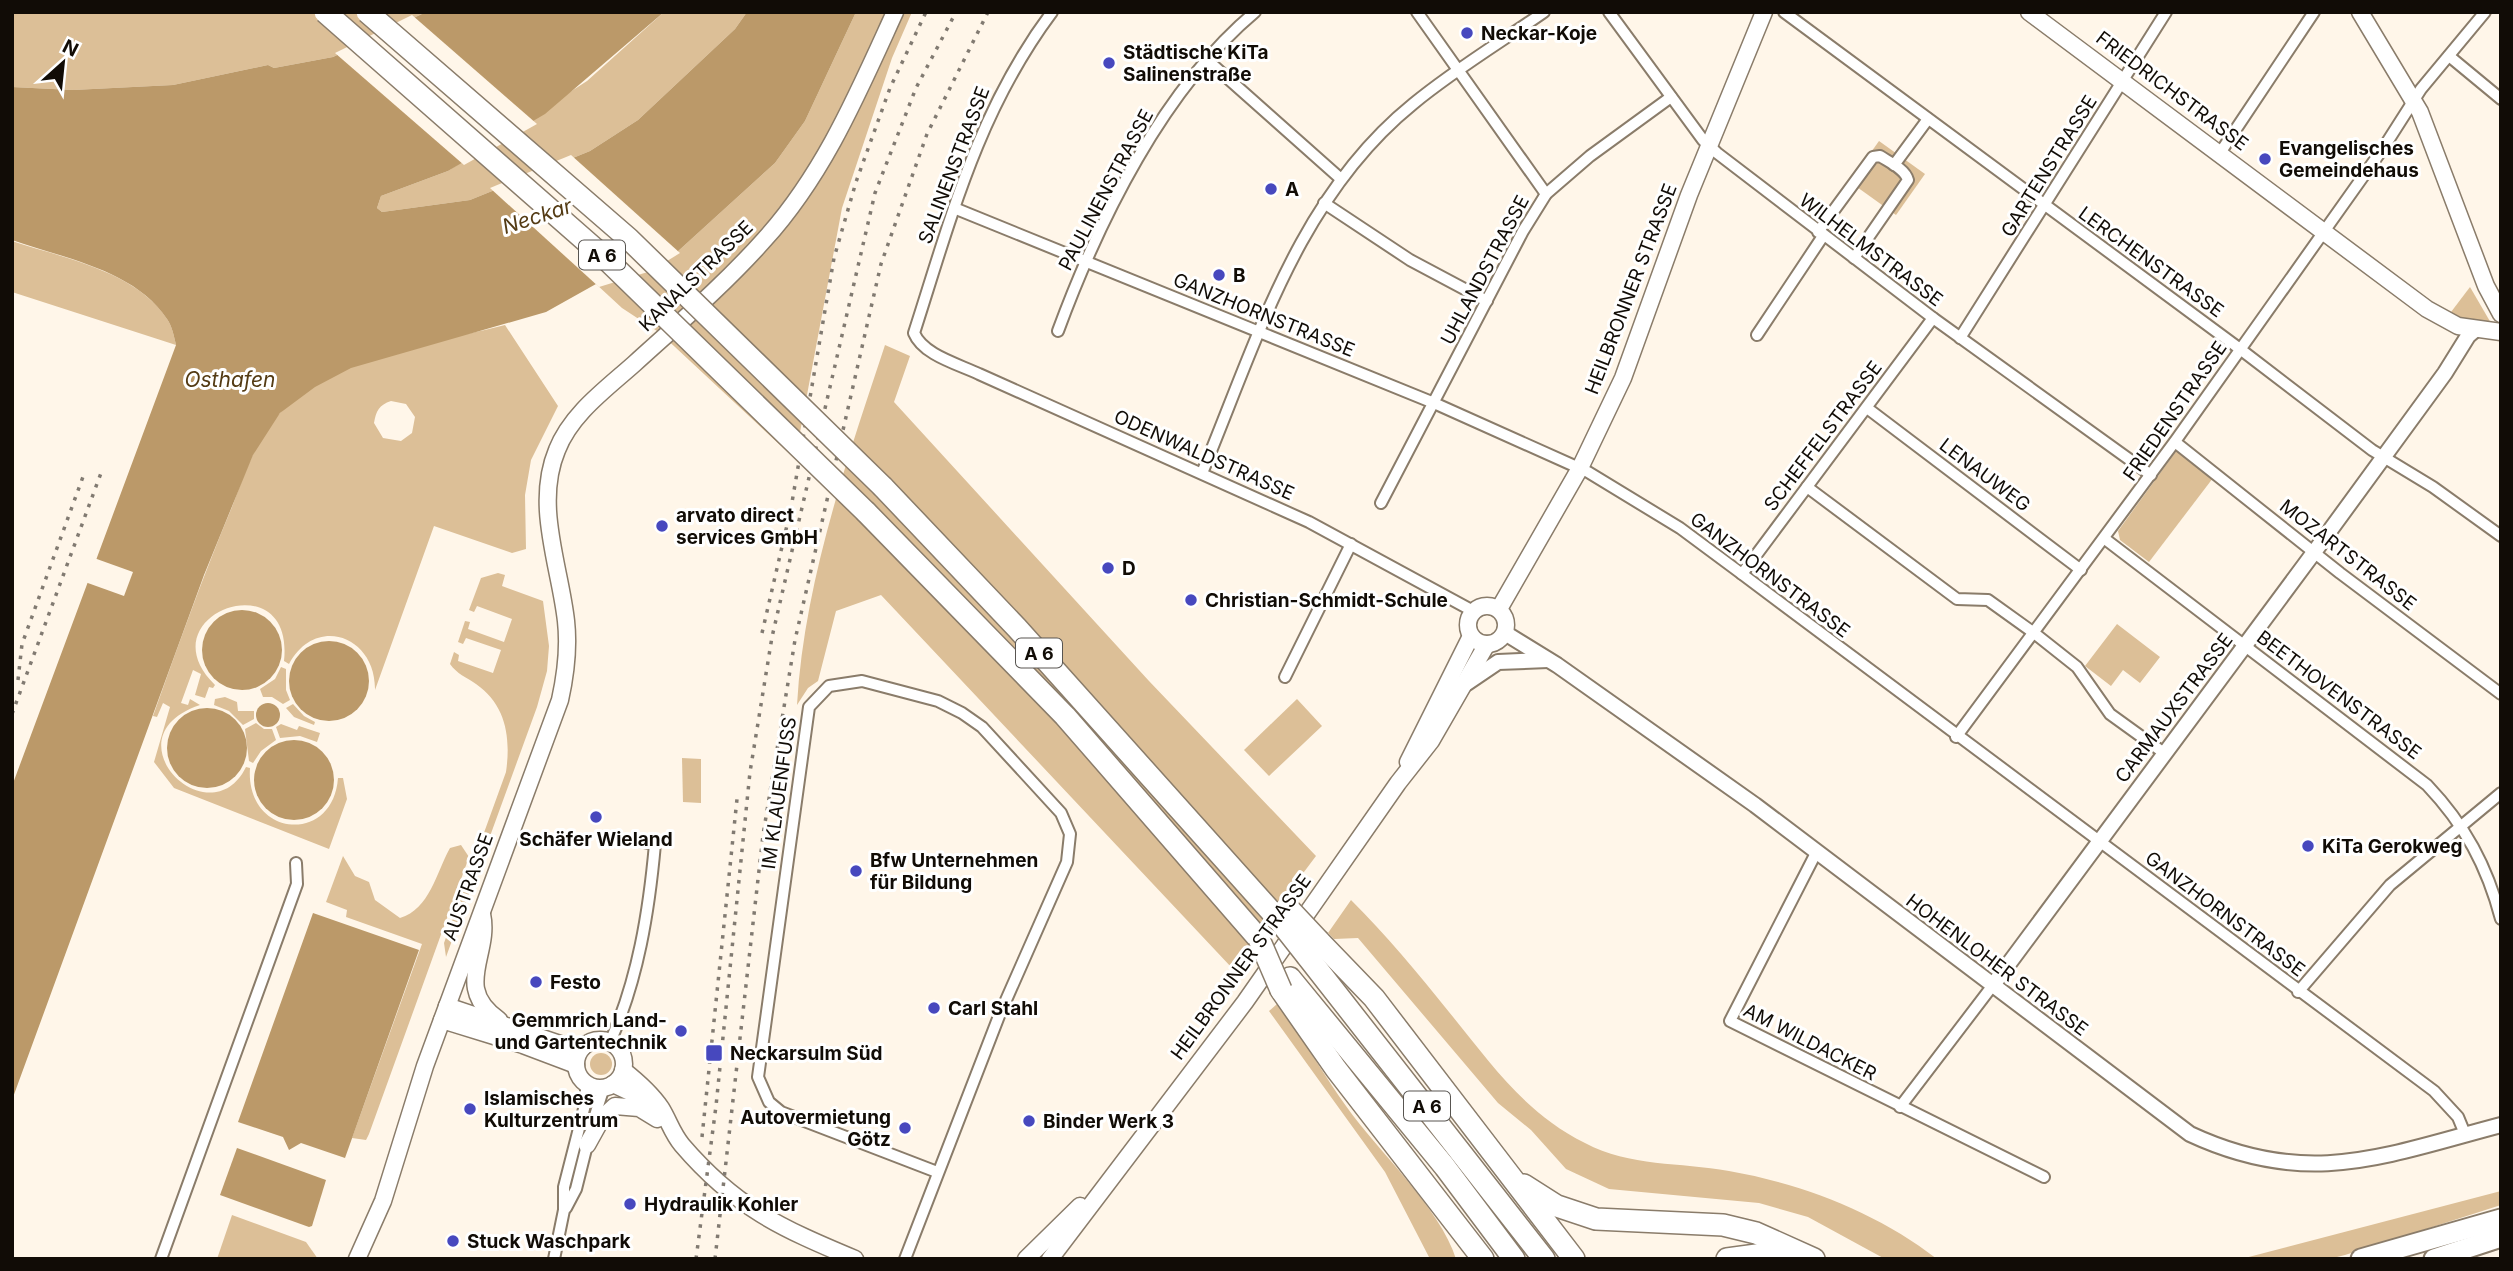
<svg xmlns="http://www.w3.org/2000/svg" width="2513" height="1271" viewBox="0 0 2513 1271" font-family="Inter,sans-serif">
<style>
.green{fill:#dcbf97;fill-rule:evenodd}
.water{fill:#bb9969}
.pier{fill:#fff6e9}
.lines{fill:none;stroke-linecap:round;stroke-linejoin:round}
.minor-casing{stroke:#8a7c6a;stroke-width:14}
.tertiary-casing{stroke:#8a7c6a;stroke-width:18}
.secondary-casing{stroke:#8a7c6a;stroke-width:19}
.trunk-casing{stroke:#8a7c6a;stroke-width:23}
.motorway-casing{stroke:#8a7c6a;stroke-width:24}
.minor{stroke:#fff;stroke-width:10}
.tertiary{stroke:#fff;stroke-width:14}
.secondary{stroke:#fff;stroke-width:16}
.trunk{stroke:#fff;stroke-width:19}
.motorway{stroke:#fff;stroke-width:21}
.rail{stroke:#817a71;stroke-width:3.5;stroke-dasharray:3.5 7;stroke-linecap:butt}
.motorway-bridge-casing{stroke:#8a7c6a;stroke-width:24;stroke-linecap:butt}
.motorway-bridge{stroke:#fff;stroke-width:21}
.poi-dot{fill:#4748be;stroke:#fff;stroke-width:2.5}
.labels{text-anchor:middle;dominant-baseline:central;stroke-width:6;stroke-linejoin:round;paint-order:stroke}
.shield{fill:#fff;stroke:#585551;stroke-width:2}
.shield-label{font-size:18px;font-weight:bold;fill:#110c06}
.poi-label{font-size:19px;font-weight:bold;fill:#110c06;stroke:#fff;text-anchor:start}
.street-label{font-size:19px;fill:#110c06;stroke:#fff}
.water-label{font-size:21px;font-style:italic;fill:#543b14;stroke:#fff}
</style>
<rect width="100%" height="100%" fill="#fff6e9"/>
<!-- green -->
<g class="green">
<path d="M12,12H426L333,57L274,68L268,65L173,85L73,90L12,87Z"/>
<path d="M664,12H747L735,29L638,120L590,151L470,200L382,212L377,208L381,196L448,171L587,81Z"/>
<path d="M856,12H912L892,58L842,208L795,459L660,333L622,308L596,284L676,253L775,163L805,121Z"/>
<path d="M1879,141L1925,174L1896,215L1850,182Z"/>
<path d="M12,241C63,258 136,271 167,319C172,326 174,336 176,345L12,292Z"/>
<path d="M2470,287L2495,330L2448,316Z"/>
<path d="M505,325L558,406L531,460L525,495L526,549L512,553L434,526L375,690C376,636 316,614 289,664L284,661C295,559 143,615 215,685L213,688L209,687L205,698L195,695L201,674L193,670L181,703L188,705L190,699L200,705C105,737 210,840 246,767L250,768C245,837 333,846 338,778H343L347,799L329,849L174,788L154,762L170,707L163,703L157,717L153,716C178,646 203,576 232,507C244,476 256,438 280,413C336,355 431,344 505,325ZM391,401L406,404L415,417L412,433L401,441L383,438L374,423C376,411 379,405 391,401Z"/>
<path d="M885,345L910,356L894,402L1149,681L1316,856L1232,968L881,595L836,611L818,681L808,688L797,705C804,583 847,460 885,345Z"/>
<path d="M2177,450L2213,478L2149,562L2120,540L2118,531Z"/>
<path d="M498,573L505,575L502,586L543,601L549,646L547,671L537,707L446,957L444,943L506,772C511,737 506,705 476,684C466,677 457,674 450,664L454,652L459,655L458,661L493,673L501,650L466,638L463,644L458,642L465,621L470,622L468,629L504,642L512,619L477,606L474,612L469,610L481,578Z"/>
<path d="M2117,624L2160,657L2140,683L2123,670L2111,686L2085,666Z"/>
<path d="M281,667L286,669V690L290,700L283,704L272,697H263L260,689L275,679Z"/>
<path d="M225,697L237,702L238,711H254V719L243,725L229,711L214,705L215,699Z"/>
<path d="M1297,699L1322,726L1269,776L1244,750Z"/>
<path d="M293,704L304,716L315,722L314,725L294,717L286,708Z"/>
<path d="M256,723L264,729H272L276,740L261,751L253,763L249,761L245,729Z"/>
<path d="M281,724L297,730L299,726L320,733L317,742L300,736L280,738L276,727Z"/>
<path d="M682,758L701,759V803L683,802Z"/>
<path d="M461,845L469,857L369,1134L366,1140L352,1138L422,944L346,917L347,910L326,902L343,856L355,876L369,882L375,900L400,918C430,909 436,873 450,848Z"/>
<path d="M1351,900C1386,935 1418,973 1449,1012C1491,1063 1523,1112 1585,1143C1630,1167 1680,1162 1729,1171C1803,1184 1878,1213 1937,1259H1885L1808,1217L1759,1203L1609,1189L1566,1169L1531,1130L1498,1103L1358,938L1334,939L1328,933Z"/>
<path d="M1277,1004C1303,1037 1322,1073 1346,1106C1377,1150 1441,1209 1456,1259H1430L1385,1172L1269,1011Z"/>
<circle cx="601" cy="1064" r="11"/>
<path d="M2501,1191V1205L2345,1255L2329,1259H2241Z"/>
<path d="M232,1215L306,1242L318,1259H217Z"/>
</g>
<!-- water -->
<g class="water">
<path d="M426,12H664L545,114L448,171L381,196L377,208L382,212L470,200L590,151L638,120L735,29L747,12H856L805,121L775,163L676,253L650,268L596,284L546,312L351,368L315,387L280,413L253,455L204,575L12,1100V786L176,345C174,336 172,326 167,319C135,270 63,258 12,240V87L73,90L173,85L268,65L274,68L333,57Z"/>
<circle cx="242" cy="650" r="40"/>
<circle cx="329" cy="681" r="40"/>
<circle cx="268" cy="715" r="12"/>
<circle cx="207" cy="748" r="40"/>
<circle cx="294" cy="780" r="40"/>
<path d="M313,913L419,950L345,1158L301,1143L289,1150L283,1137L238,1122Z"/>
<path d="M237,1148L326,1180L312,1226L309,1227L220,1195Z"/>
</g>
<!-- pier -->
<g class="pier">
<path d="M412,15L537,124L464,165L335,53Z"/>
<path d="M571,155L680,253L651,271L599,287L490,188Z"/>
<path d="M94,558L133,572L124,596L85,582Z"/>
</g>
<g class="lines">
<defs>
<g id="minor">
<path d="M1052,12C978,111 951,218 914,333C923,355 958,364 979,374L1309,522L1473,611"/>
<path d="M1417,12L1546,194"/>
<path d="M1609,12L1703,140L1717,153L1933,318L2151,475"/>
<path d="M1784,12L2240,349L2372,450L2433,487L2501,536"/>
<path d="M2449,56L2501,99"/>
<path d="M1206,59L1341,179"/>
<path d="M2220,153L2314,12"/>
<path d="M1894,165L1928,119"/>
<path d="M1324,203L1410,260L1487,301"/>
<path d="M954,208L1434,403L1588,472L1680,528L1742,574L2434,1091L2458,1117L2465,1134"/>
<path d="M1818,232L1873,157L1880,156C1889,162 1905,169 1908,180L1854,258"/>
<path d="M1058,331C1099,220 1163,89 1255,12"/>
<path d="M1757,335L1823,236"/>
<path d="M1960,338L2166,12"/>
<path d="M1867,408L2081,570"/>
<path d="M2175,442L2340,573L2501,694"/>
<path d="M1202,473C1257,341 1298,197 1413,104C1454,70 1501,42 1544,12"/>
<path d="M1807,487L1957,599L1988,600L2034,633L2077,667L2110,714L2164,753"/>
<path d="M1381,503L1523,231L1546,194L1590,156L1671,97"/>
<path d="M2105,539L2427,785C2465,825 2487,866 2501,919"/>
<path d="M1742,574L1933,318"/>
<path d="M1285,677L1351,544"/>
<path d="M1956,737L2176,440L2384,147L2421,89L2485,12"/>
<path d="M1816,853L1730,1021L2044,1177"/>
<path d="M2298,992L2390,885L2501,793"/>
<path d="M610,1042C638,980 649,911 655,844L639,841"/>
<path d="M1900,1107L1993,985"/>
<path d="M592,1125L604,1087"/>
<path d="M566,1208L576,1189L588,1141"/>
<path d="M161,1259L297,884L296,863"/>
<path d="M554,1259L564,1210V1187L586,1101V1083"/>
<path d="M905,1259L999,1016L1067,862L1070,834L1061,813L982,727L962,713L938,701L862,681L829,686L809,707L758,1077L769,1102L781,1112L937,1172"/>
</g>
<g id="tertiary">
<path d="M1505,633L1557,665L1755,805L2190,1134C2308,1189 2383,1156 2501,1125"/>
<path d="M1467,683L1498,662L1548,660"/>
<path d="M1993,985L2315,551L2445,373L2468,336L2475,330"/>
</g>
<g id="secondary">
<path d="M2029,12L2427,309L2458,326L2501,332"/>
<path d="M2360,12L2420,112L2486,286L2501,314"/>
<circle cx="1487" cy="625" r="19"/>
<path d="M1499,609L1580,468L1623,378L1689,195L1764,12"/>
<path d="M1408,762L1471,636"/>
<path d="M482,914C491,955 452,987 499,1020"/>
<path d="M447,1006L566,1046L583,1047"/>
<path d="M442,1020L523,1045L576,1065"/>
<circle cx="600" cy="1064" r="24"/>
<path d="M623,1070C637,1081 651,1093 661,1108C669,1121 672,1133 682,1145C736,1208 781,1228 855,1259"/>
<path d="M613,1084L632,1093L649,1108"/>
<path d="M587,1145L602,1118L615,1106L639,1108L657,1119"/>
<path d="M357,1259L383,1201L425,1066L560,700C566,673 569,648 566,621C560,566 534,505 557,450C571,414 606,389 634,364C678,324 724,285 764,240C824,174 858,93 895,12"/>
<path d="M1026,1259L1080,1206"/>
<path d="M1050,1259L1245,1002L1398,783L1431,741L1487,644"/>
</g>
<g id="trunk">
<path d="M2361,1259L2501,1219"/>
<path d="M2434,1259L2501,1237"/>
</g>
<g id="motorway">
<path d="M883,487L1017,628L1277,918"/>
<path d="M866,512L1065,716L1259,939"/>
<path d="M1319,941L1374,998L1574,1259"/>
<path d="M1307,956L1544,1259"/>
<path d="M1290,978L1445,1167L1514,1259"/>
<path d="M1281,990L1336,1069L1483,1259"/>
<path d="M1524,1185L1557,1206L1596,1219L1723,1225L1756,1233L1814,1259"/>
<path d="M1727,1259L1764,1254L1784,1259"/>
</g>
</defs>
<!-- minor casing -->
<use href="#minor" class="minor-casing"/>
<!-- tertiary casing -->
<use href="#tertiary" class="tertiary-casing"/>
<!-- secondary casing -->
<use href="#secondary" class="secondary-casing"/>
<!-- trunk casing -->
<use href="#trunk" class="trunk-casing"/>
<!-- motorway casing -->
<use href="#motorway" class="motorway-casing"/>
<!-- minor -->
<use href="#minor" class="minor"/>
<!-- tertiary -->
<use href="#tertiary" class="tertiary"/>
<!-- secondary -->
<use href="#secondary" class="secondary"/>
<!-- trunk -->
<use href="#trunk" class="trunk"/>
<!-- motorway -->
<use href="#motorway" class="motorway"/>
<!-- rail -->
<g class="rail">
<path d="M762,633L791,508L834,258L856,182L890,88L926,12"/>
<path d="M18,680L22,644L84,474"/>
<path d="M12,714L101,473"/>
<path d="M702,1137L737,799"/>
<path d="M696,1259L716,1106L750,772L772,637L875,193L916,88L956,12"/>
<path d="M715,1259L763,835L795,640L881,264L927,134L988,12"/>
</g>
<defs>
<g id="motorway-bridge">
<path d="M325,12L604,257L866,512"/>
<path d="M367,12L629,239L883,487"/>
<path d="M1287,907L1319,941"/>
<path d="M1277,918L1307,956"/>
<path d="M1259,939L1281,990"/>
</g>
</defs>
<!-- motorway-bridge casing -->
<use href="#motorway-bridge" class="motorway-bridge-casing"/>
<!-- motorway-bridge -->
<use href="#motorway-bridge" class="motorway-bridge"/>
</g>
<!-- markers -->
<g class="poi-dot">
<circle cx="1467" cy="33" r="7"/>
<circle cx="1109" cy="63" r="7"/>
<circle cx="2265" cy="159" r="7"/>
<circle cx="1271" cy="189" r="7"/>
<circle cx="1219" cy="275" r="7"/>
<circle cx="662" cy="526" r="7"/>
<circle cx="1108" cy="568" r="7"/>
<circle cx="1191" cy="600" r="7"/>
<circle cx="596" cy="817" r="7"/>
<circle cx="2308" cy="846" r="7"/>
<circle cx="856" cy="871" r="7"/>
<circle cx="536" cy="982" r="7"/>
<circle cx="934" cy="1008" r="7"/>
<circle cx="681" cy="1031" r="7"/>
<rect x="705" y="1044" width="18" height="18" rx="3.5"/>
<circle cx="470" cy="1109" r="7"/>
<circle cx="1029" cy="1121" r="7"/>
<circle cx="905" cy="1128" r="7"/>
<circle cx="630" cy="1204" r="7"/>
<circle cx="453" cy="1241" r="7"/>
</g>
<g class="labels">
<!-- shield labels -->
<g class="shield">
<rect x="579" y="240.5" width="46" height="29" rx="5"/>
<rect x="1016" y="638.5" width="46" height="29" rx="5"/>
<rect x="1404" y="1091.5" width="46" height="29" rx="5"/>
</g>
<g class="shield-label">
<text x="602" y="255">A 6</text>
<text x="1039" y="653">A 6</text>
<text x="1427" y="1106">A 6</text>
</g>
<!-- poi labels -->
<g class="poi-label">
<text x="1481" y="33">Neckar-Koje</text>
<text x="1123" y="52">Städtische KiTa<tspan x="1123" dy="22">Salinenstraße</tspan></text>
<text x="2279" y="148">Evangelisches<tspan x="2279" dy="22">Gemeindehaus</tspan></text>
<text x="1285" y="189">A</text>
<text x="1233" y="275">B</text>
<text x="676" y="515">arvato direct<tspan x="676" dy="22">services GmbH</tspan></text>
<text x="1122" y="568">D</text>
<text x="1205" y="600">Christian-Schmidt-Schule</text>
<text x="596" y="839" text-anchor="middle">Schäfer Wieland</text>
<text x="2322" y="846">KiTa Gerokweg</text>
<text x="870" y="860">Bfw Unternehmen<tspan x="870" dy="22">für Bildung</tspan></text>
<text x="550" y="982">Festo</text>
<text x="948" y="1008">Carl Stahl</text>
<text x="667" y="1020" text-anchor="end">Gemmrich Land-<tspan x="667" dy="22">und Gartentechnik</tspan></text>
<text x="730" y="1053">Neckarsulm Süd</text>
<text x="484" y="1098">Islamisches<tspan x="484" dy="22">Kulturzentrum</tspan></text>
<text x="891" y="1117" text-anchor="end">Autovermietung<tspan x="891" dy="22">Götz</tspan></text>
<text x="1043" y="1121">Binder Werk 3</text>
<text x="644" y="1204">Hydraulik Kohler</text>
<text x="467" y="1241">Stuck Waschpark</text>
</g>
<!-- street labels -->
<g class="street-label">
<text transform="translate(2172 91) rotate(37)">FRIEDRICHSTRASSE</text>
<text transform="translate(954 165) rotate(-69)">SALINENSTRASSE</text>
<text transform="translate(2049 166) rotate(-58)">GARTENSTRASSE</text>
<text transform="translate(1106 190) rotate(-62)">PAULINENSTRASSE</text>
<text transform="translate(1871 250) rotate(37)">WILHELMSTRASSE</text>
<text transform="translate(2151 262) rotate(36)">LERCHENSTRASSE</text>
<text transform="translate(1485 270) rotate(-62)">UHLANDSTRASSE</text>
<text transform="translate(696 276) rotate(-44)">KANALSTRASSE</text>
<text transform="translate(1631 289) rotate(-69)">HEILBRONNER STRASSE</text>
<text transform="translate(1264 315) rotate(22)">GANZHORNSTRASSE</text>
<text transform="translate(2175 411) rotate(-55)">FRIEDENSTRASSE</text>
<text transform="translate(1823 436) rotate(-53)">SCHEFFELSTRASSE</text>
<text transform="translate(1204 455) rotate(24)">ODENWALDSTRASSE</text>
<text transform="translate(1985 475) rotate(37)">LENAUWEG</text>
<text transform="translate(2348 555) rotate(38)">MOZARTSTRASSE</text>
<text transform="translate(1770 575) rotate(37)">GANZHORNSTRASSE</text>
<text transform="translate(2339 695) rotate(37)">BEETHOVENSTRASSE</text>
<text transform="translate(2174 708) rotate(-53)">CARMAUXSTRASSE</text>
<text transform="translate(779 793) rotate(-82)">IM KLAUENFUSS</text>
<text transform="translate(468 887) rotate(-70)">AUSTRASSE</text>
<text transform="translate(2225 914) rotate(37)">GANZHORNSTRASSE</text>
<text transform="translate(1997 965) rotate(37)">HOHENLOHER STRASSE</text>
<text transform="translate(1241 967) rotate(-54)">HEILBRONNER STRASSE</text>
<text transform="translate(1810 1042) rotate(27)">AM WILDACKER</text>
</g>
<!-- water labels -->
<g class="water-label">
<text transform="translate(537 216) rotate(-18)">Neckar</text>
<text x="230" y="379">Osthafen</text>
</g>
</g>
<!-- border -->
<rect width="2513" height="1271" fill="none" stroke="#110c06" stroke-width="28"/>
<!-- north arrow -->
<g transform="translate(63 63) rotate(27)" stroke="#ffffff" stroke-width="5" paint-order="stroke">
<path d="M0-5L12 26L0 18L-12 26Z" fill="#110c06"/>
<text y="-10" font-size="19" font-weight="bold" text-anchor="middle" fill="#110c06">N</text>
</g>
</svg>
